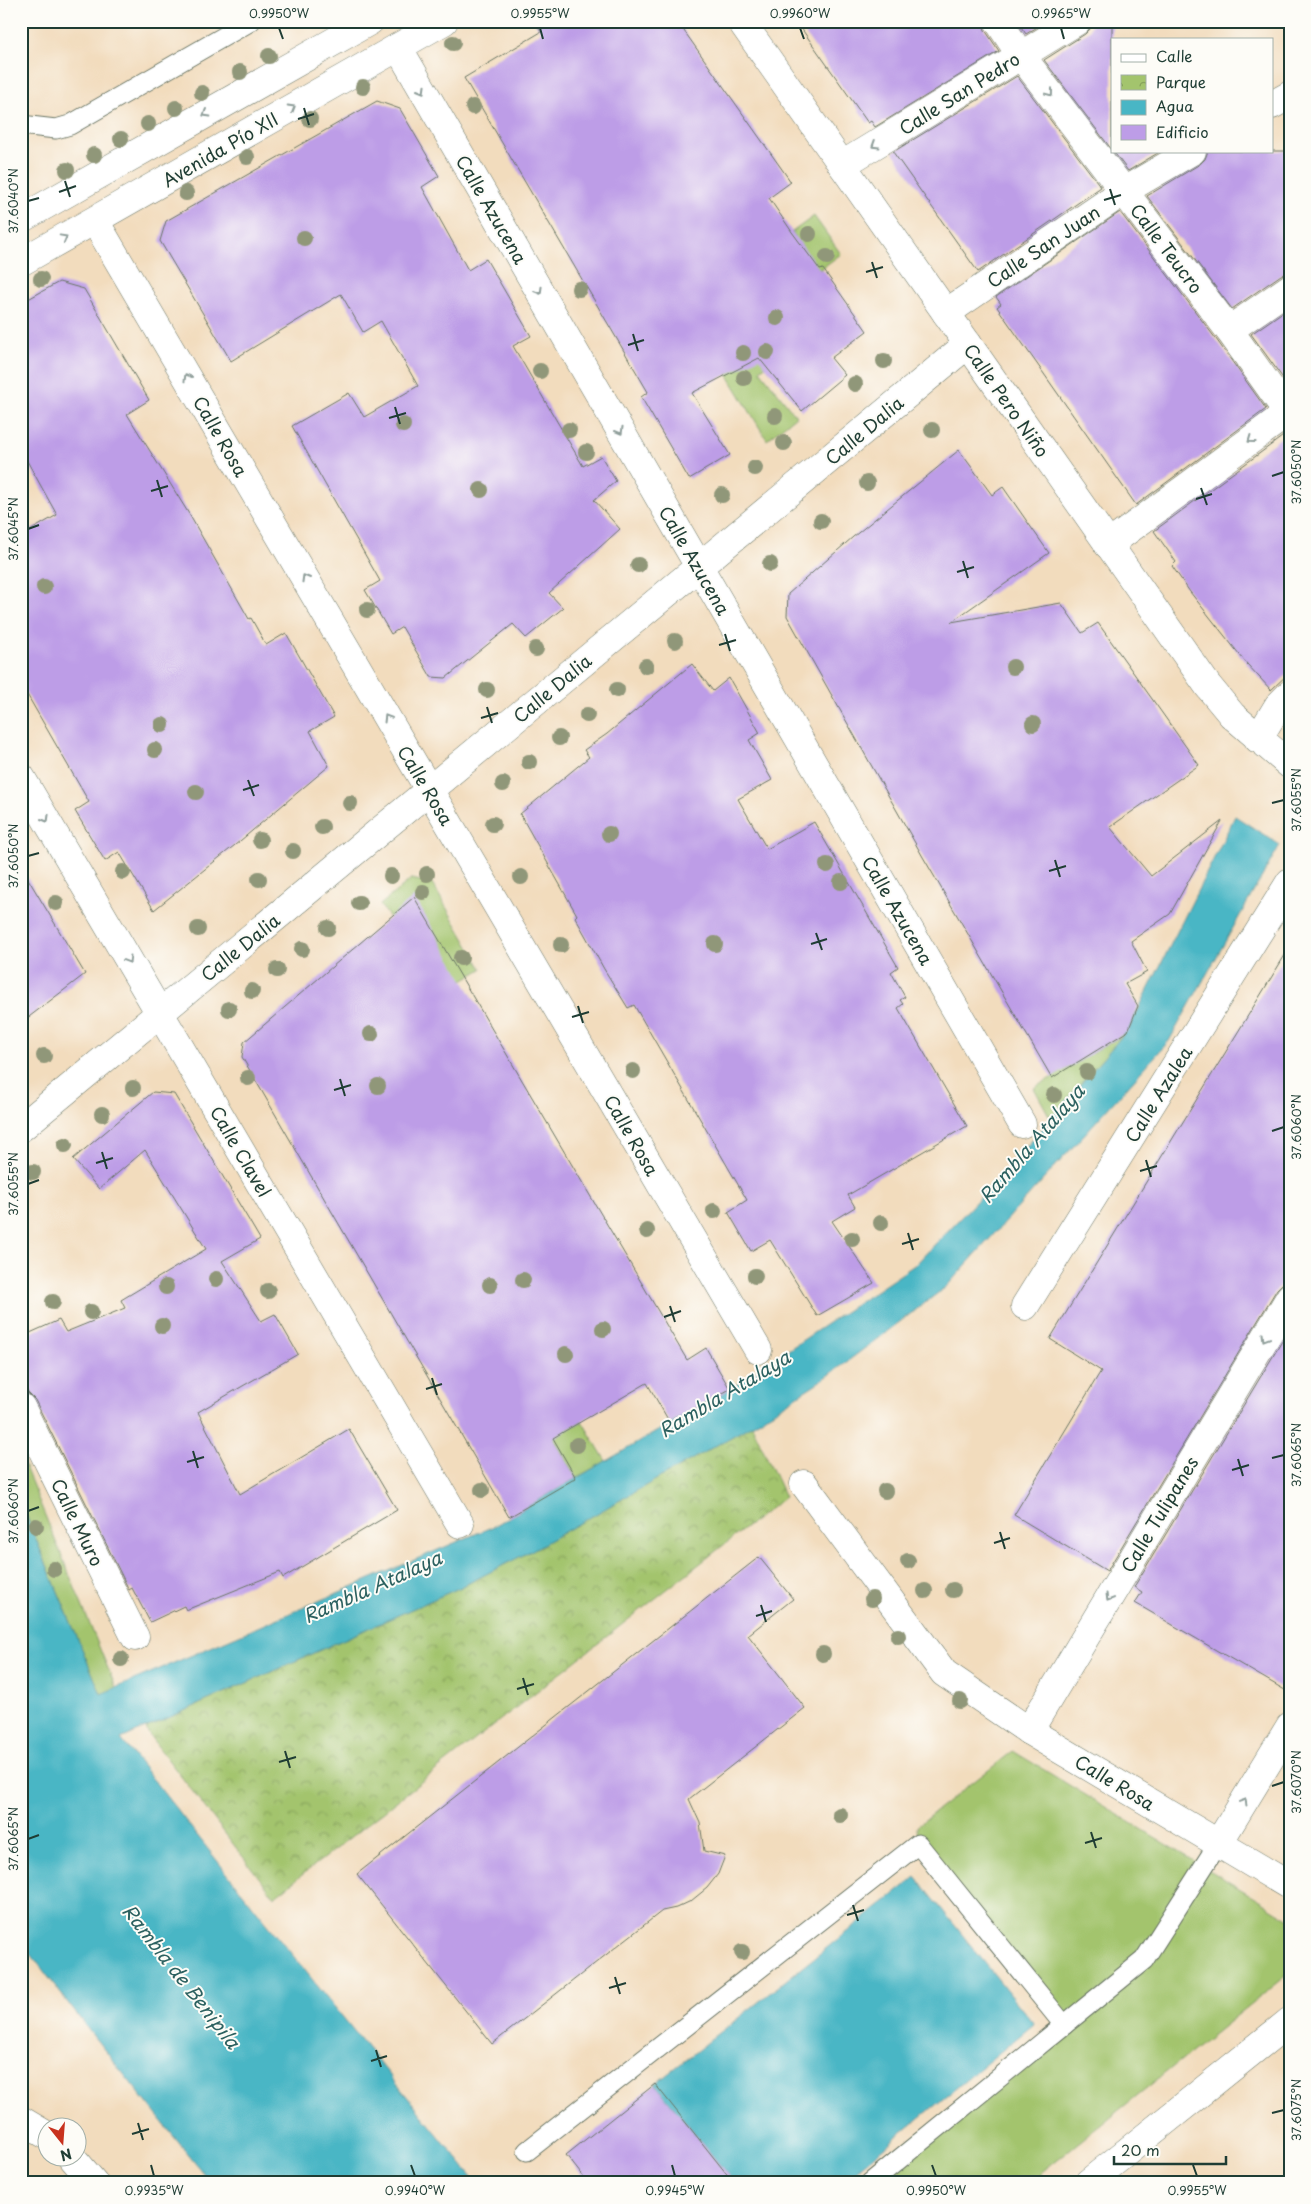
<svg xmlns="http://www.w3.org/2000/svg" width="1311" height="2204" viewBox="0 0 1311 2204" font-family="'Playpen Sans',sans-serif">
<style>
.park{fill:url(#park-crowns);stroke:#618050}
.garden{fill:#a3c46d;stroke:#618050}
.water{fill:#49b6c5;stroke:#347a7c}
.building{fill:#bd9de7}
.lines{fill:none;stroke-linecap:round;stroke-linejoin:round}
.lane-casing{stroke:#697564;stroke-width:21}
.street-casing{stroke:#697564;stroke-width:29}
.secondary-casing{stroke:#697564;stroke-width:29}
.lane{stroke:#fff;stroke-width:19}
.street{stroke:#fff;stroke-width:28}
.secondary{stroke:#fff;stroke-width:28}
.tree{fill:#909779}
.oneway{stroke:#8f9e9a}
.ticks{fill:none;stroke:#1f3d34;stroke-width:2}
.labels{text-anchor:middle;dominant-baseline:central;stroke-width:4;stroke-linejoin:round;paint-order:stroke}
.street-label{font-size:18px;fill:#1f3d34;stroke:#fdfcf7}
.water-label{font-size:19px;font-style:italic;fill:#2c6160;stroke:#fdfcf7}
.neatline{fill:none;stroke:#1f3d34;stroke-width:2}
.ticks-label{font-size:12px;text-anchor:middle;fill:#1f3d34}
</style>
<defs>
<pattern id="park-crowns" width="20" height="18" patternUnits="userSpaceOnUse" patternTransform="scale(1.25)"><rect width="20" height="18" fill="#a3c46d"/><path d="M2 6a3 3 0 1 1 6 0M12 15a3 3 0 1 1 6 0" fill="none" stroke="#84a05a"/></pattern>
</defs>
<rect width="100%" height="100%" fill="#fdfcf7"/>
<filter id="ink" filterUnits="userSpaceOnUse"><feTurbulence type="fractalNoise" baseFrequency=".02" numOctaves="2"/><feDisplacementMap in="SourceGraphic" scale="10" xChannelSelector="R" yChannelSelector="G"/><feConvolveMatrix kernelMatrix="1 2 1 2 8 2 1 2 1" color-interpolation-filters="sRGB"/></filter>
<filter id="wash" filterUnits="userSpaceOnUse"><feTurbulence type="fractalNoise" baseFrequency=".0096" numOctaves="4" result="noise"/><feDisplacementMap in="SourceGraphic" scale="20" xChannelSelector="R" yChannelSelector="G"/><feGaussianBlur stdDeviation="1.12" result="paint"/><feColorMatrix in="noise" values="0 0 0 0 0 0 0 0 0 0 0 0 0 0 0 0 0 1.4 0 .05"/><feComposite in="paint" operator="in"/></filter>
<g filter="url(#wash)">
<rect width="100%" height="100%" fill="#f2dcbd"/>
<!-- park -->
<path class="park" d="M752,1425L785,1497L274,1897L149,1735L146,1728L461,1587L529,1552Z"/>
<!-- garden -->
<g class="garden">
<path d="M814,216L841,254L818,271L792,232Z"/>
<path d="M804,337L760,370L796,416L767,440L715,354Z"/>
<path d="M411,879L432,883L482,969L463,980L390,918L380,905Z"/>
<path d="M1129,1028L1051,1119L1034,1088L1119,1037L1118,1035Z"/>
<path d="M582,1421L606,1461L576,1478L553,1437Z"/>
<path d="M21,1457L116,1688L101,1694L21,1503Z"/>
<path d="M1013,1751L1290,1919V1973L1028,2183H870L1063,2025L918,1844L917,1826Z"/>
</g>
<!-- water -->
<g class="water">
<path d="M1235,816L1280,845L1169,1041L946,1287L828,1376L752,1425L529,1552L461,1587L121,1739L257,1911L477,2183H211L90,2032L21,1941V1504L101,1694L494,1526L730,1389L916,1264L1010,1166L1129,1028Z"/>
<path d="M916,1877L1034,2024L841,2183H734L655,2084Z"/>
</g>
<g id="blocks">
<!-- building -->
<g class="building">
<path d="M534,21H677L791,182L769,198L792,232L820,270L823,269L867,331L831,358L845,375L802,411L759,358L692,393L730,455L689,479L641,397L648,392L464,78L541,32Z"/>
<path d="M796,21H982L985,30L999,51L875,127L871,121L868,123Z"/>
<path d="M1017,21H1047L1026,34Z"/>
<path d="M1093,21H1112V150L1044,60L1085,34L1090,29Z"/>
<path d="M1017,76L1101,187L978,272L893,152Z"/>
<path d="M377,101L400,109L439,176L422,187L468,270L486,259L531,336L513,346L583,466L601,456L616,481L594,500L620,529L549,593L563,608L526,638L513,624L446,678L431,677L402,627L391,634L365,590L380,581L292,426L349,393L364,417L418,386L381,321L363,332L341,294L231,361L160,241L166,221Z"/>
<path d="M1113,151H1161L1128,171Z"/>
<path d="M1208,151H1290V273L1281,275L1232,309L1147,196L1200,164L1205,159Z"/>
<path d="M1120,212L1216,339L1266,409L1136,505L997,307L1001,304L996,297Z"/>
<path d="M59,282L84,289L149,400L127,414L189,514L249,619L251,618L266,645L286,633L334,717L310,731L329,766L240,841L154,910L119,852L105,861L75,811L89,802L21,684V536L57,515L21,450V303Z"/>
<path d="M1290,307V388L1251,334Z"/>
<path d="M1290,431V672L1271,690L1247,664L1190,592L1172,566L1176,562L1154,531Z"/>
<path d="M959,450L992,495L1003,487L1049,553L951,622L1061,603L1082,633L1098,623L1199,765L1110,827L1151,876L1222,821L1170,914L1131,941L1147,972L1125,984L1138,1006L1128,1031L1052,1078L923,857L787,616L788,594L853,537Z"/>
<path d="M692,664L713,691L729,678L760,733L749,740L772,780L738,799L767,849L814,822L898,967L891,972L905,997L900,1000L903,1004L898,1008L967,1126L848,1195L855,1207L832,1221L874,1283L817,1316L770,1240L751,1251L728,1212L747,1200L634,1005L628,1008L604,969L575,917L577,915L520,814L589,757L584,750L607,734Z"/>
<path d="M21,867L85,974L21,1023Z"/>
<path d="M414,897L687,1360L706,1348L730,1389L670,1423L647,1383L553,1438L576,1478L509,1517L242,1057L244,1042Z"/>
<path d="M1290,947V1281L1282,1284L1277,1289L1107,1571L1014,1515L1101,1371L1050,1339Z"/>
<path d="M153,1092L174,1094L260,1239L222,1261L261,1321L275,1314L298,1354L198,1412L240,1494L349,1429L397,1510L283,1578L280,1572L186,1610L184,1606L150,1622L132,1588L129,1590L35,1400L28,1393L21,1379V1337L59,1320L66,1332L125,1308L121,1300L206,1249L145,1150L99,1189L73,1159Z"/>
<path d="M1290,1328V1693L1135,1603L1142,1592L1134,1587Z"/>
<path d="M759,1557L793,1599L748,1635L805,1708L689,1799L700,1823L704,1851L725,1856L718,1874L707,1888L691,1901L676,1908L662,1911L492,2044L357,1874Z"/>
<path d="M655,2084L734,2183H588L566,2155Z"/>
</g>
</g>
</g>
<g filter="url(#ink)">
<use href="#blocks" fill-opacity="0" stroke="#697564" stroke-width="1"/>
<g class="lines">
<defs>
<g id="lane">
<path d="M21,125L56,129L70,125L251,21"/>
<path d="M1064,2025L1144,1960L1218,1844"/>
<path d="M527,2151L918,1844L1064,2025L870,2183"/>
</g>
<g id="street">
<path d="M998,21L1020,54L1229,330L1288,413"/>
<path d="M398,47L1022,1124"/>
<path d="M1272,105L1290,95"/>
<path d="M842,165L1077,21"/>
<path d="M95,221L758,1350"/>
<path d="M946,313L1124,191L1192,151"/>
<path d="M1229,330L1290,288"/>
<path d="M1108,545L1290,411"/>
<path d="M1258,739L1278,706L1290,694"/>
<path d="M21,777L460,1524"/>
<path d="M21,1128L968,344"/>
<path d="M1025,1306L1290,882"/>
<path d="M21,1407L135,1637"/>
<path d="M804,1484L944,1673L1029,1731L1290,1886"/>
<path d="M1029,1731L1290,1297"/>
<path d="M1218,1844L1290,1726"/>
<path d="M21,2120L48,2136"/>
<path d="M71,2156L94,2183"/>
<path d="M1088,2183L1290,2021"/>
</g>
<g id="secondary">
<path d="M741,21L1208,686L1232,715L1290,765"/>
<path d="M21,219L370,21"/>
<path d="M21,262L444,21"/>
</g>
</defs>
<!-- lane casing -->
<use href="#lane" class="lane-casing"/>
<!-- street casing -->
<use href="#street" class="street-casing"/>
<!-- secondary casing -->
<use href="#secondary" class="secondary-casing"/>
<!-- lane -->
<use href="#lane" class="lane"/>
<!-- street -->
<use href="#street" class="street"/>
<!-- secondary -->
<use href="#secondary" class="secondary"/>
</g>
<!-- trees -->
<g class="tree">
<circle cx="453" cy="43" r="8"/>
<circle cx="269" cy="56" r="8"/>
<circle cx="240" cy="72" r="8"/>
<circle cx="363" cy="87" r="8"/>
<circle cx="202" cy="93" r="8"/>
<circle cx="473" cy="107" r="8"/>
<circle cx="176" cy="108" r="8"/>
<circle cx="310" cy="119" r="8"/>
<circle cx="148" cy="124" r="8"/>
<circle cx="121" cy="139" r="8"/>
<circle cx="94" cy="155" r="8"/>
<circle cx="247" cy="157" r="8"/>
<circle cx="67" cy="170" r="8"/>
<circle cx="186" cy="193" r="8"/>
<circle cx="809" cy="234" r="8"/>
<circle cx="304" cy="238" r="8"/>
<circle cx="827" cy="257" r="8"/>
<circle cx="41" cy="279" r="8"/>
<circle cx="579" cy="289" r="8"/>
<circle cx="777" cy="318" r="8"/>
<circle cx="767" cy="352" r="8"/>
<circle cx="743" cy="353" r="8"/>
<circle cx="884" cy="361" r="8"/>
<circle cx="540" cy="371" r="8"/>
<circle cx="744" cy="378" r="8"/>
<circle cx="855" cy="384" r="8"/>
<circle cx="775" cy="416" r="8"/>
<circle cx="403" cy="425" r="8"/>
<circle cx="569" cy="430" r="8"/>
<circle cx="932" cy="430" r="8"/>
<circle cx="784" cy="443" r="8"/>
<circle cx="586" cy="452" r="8"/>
<circle cx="755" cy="468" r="8"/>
<circle cx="867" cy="483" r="8"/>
<circle cx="481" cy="490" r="8"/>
<circle cx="722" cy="495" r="8"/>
<circle cx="821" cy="521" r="8"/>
<circle cx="770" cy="564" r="8"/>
<circle cx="638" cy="565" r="8"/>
<circle cx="44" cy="587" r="8"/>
<circle cx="367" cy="610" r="8"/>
<circle cx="675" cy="641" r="8"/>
<circle cx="536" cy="649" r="8"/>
<circle cx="646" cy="666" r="8"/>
<circle cx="1013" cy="667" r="8"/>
<circle cx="487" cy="690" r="8"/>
<circle cx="617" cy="690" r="8"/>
<circle cx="587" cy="715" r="8"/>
<circle cx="1033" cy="724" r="8"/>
<circle cx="162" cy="725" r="8"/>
<circle cx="559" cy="738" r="8"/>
<circle cx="155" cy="750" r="8"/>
<circle cx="529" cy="762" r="8"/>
<circle cx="503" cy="784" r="8"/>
<circle cx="196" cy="792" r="8"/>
<circle cx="350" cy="803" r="8"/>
<circle cx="493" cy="824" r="8"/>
<circle cx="322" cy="827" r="8"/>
<circle cx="609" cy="834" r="8"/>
<circle cx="260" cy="840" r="8"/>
<circle cx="293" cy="851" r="8"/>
<circle cx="827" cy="865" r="8"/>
<circle cx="123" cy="872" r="8"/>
<circle cx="427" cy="874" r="8"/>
<circle cx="391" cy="876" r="8"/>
<circle cx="521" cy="877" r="8"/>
<circle cx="259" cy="879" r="8"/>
<circle cx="841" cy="882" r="8"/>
<circle cx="423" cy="892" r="8"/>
<circle cx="56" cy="903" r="8"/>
<circle cx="359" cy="903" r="8"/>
<circle cx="328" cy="928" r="8"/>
<circle cx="198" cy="929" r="8"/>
<circle cx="715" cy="944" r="8"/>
<circle cx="561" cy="945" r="8"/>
<circle cx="302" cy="949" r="8"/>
<circle cx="461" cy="958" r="8"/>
<circle cx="277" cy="970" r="8"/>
<circle cx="252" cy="991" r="8"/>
<circle cx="229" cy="1009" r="8"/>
<circle cx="371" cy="1034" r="8"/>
<circle cx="44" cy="1056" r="8"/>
<circle cx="633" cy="1071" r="8"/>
<circle cx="1087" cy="1072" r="8"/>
<circle cx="248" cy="1078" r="8"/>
<circle cx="378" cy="1086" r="8"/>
<circle cx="133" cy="1088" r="8"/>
<circle cx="1054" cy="1095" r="8"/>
<circle cx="102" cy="1114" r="8"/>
<circle cx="65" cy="1145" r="8"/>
<circle cx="33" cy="1172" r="8"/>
<circle cx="714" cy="1211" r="8"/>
<circle cx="881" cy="1223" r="8"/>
<circle cx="647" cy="1231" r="8"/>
<circle cx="852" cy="1239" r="8"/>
<circle cx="755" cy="1276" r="8"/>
<circle cx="216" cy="1279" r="8"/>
<circle cx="523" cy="1280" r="8"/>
<circle cx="490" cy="1285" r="8"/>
<circle cx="166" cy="1287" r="8"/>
<circle cx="268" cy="1291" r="8"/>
<circle cx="53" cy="1302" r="8"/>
<circle cx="91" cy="1312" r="8"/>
<circle cx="162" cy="1326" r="8"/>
<circle cx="603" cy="1329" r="8"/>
<circle cx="566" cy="1354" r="8"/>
<circle cx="577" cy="1445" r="8"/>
<circle cx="482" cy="1490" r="8"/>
<circle cx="885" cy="1491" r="8"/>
<circle cx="36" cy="1526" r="8"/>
<circle cx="908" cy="1561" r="8"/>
<circle cx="54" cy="1569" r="8"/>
<circle cx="953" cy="1590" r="8"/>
<circle cx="925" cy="1591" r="8"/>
<circle cx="872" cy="1599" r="8"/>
<circle cx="898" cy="1636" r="8"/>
<circle cx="823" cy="1654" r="8"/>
<circle cx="121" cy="1659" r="8"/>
<circle cx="960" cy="1701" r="8"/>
<circle cx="840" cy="1815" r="8"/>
<circle cx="742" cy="1952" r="8"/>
</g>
<!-- one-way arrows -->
<defs><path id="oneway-chevron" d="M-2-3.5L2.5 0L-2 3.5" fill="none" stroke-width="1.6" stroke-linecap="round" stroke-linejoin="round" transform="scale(1.25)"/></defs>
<g class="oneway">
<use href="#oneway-chevron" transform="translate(422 90) rotate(60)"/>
<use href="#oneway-chevron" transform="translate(1050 93) rotate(53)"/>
<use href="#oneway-chevron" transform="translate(292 108) rotate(-30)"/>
<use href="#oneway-chevron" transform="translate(206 114) rotate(150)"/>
<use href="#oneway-chevron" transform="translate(875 145) rotate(148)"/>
<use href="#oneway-chevron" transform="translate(64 238) rotate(-29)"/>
<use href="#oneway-chevron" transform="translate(539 291) rotate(60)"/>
<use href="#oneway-chevron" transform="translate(187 377) rotate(-120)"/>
<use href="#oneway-chevron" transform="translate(620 431) rotate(60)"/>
<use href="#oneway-chevron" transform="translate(1251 440) rotate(144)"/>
<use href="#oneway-chevron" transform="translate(305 578) rotate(-120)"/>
<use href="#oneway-chevron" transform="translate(387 718) rotate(-121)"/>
<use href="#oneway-chevron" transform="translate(46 819) rotate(60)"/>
<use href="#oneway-chevron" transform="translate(128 960) rotate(59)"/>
<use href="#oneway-chevron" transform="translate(1265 1338) rotate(121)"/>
<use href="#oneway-chevron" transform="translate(1109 1598) rotate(121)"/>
<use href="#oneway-chevron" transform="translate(1244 1802) rotate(-59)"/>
</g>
</g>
<!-- ticks -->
<path class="ticks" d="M279,28L283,39M540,28L543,39M800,28L804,39M1061,28L1064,39M304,108L309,125M298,119L314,114M65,181L70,197M1110,189L1115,205M59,192L76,186M1104,200L1121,195M28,201L39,198M872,262L877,278M866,272L883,267M633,334L638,351M628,345L644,340M395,407L400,424M389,418L406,413M1272,476L1284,472M157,480L162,497M1201,488L1207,505M151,491L168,486M1196,499L1212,494M28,529L39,525M963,561L968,578M957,572L974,567M725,634L730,651M719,645L736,640M487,707L492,723M481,718L498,713M248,780L254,796M243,790L259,785M1272,803L1284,800M28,856L39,853M1055,860L1060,877M1049,871L1066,866M816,933L822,950M811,944L827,939M578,1006L583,1023M572,1017L589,1012M340,1079L345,1096M334,1090L351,1085M1272,1131L1284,1127M102,1152L107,1169M1146,1160L1151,1177M96,1163L113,1158M1140,1171L1157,1166M28,1184L39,1180M908,1233L913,1250M902,1244L919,1239M670,1306L675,1322M664,1317L681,1311M432,1378L437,1395M426,1389L442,1384M193,1451L198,1468M1272,1458L1284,1455M1238,1459L1243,1476M187,1462L204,1457M1232,1470L1249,1465M28,1511L39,1507M1000,1532L1005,1549M994,1543L1010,1538M761,1605L766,1622M756,1616L772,1611M523,1678L528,1695M517,1689L534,1684M285,1751L290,1768M279,1762L296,1757M1272,1786L1284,1782M1091,1832L1096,1848M28,1839L39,1835M1085,1843L1102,1838M853,1905L858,1921M847,1915L864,1910M615,1977L620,1994M609,1988L626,1983M376,2050L381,2067M371,2061L387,2056M1272,2113L1284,2110M138,2123L143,2140M132,2134L149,2129M151,2165L154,2176M411,2165L415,2176M672,2165L675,2176M932,2165L936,2176M1193,2165L1197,2176"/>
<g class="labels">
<!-- street labels -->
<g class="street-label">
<text transform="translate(959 93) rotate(-32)">Calle San Pedro</text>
<text transform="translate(220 149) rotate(-30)">Avenida Pío XII</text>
<text transform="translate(492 209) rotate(60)">Calle Azucena</text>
<text transform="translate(1043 246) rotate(-34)">Calle San Juan</text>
<text transform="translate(1167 248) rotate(53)">Calle Teucro</text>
<text transform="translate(1007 400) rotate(55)">Calle Pero Niño</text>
<text transform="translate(864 430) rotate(-40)">Calle Dalia</text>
<text transform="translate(221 436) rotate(60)">Calle Rosa</text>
<text transform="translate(695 560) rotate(60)">Calle Azucena</text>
<text transform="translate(552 688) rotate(-40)">Calle Dalia</text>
<text transform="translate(426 785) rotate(59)">Calle Rosa</text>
<text transform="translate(898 910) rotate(60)">Calle Azucena</text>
<text transform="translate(240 947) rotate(-39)">Calle Dalia</text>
<text transform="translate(1158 1094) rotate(-58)">Calle Azalea</text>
<text transform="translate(632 1135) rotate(60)">Calle Rosa</text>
<text transform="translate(241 1151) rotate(60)">Calle Clavel</text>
<text transform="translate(1159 1514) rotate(-59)">Calle Tulipanes</text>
<text transform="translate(78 1522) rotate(64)">Calle Muro</text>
<text transform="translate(1115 1782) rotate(31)">Calle Rosa</text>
</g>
<!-- water labels -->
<g class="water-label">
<text transform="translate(1031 1143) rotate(-49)">Rambla Atalaya</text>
<text transform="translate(724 1393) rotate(-31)">Rambla Atalaya</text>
<text transform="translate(372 1586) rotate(-24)">Rambla Atalaya</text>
<text transform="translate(182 1976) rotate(52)">Rambla de Benipila</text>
</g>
</g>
<!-- margin -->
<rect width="1311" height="2204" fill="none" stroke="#fdfcf7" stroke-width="55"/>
<!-- legend -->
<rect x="1111" y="38" width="162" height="115" fill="#fdfcf7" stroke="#a4b0a9"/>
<rect x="1121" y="54" width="25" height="8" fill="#ffffff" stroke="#a4b0a9"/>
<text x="1156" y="62" font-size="15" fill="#1f3d34">Calle</text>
<rect x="1121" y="75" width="25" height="15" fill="url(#park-crowns)" stroke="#a4b0a9"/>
<text x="1156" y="88" font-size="15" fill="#1f3d34">Parque</text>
<rect x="1121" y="100" width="25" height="15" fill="#49b6c5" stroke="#a4b0a9"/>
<text x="1156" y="112" font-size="15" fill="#1f3d34">Agua</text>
<rect x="1121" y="125" width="25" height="15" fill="#bd9de7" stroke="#a4b0a9"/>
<text x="1156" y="138" font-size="15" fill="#1f3d34">Edificio</text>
<!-- north arrow -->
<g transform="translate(62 2142) rotate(163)"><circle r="24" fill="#fdfcf7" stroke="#a4b0a9"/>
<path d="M0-4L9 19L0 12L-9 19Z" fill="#c8321e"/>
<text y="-8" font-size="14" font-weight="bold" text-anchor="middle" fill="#1f3d34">N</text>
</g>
<!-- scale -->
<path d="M1114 2156v8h112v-8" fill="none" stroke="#1f3d34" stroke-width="2.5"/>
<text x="1121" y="2156" font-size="15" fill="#1f3d34" stroke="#fdfcf7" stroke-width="4" paint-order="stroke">20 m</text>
<rect x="28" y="28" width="1256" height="2148" class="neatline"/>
<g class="ticks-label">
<text x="279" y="18">0.9950°W</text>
<text x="540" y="18">0.9955°W</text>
<text x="800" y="18">0.9960°W</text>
<text x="1061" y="18">0.9965°W</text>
<text transform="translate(14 201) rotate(-90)" y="4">37.6040°N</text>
<text transform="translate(1297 472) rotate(-90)" y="4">37.6050°N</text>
<text transform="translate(14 529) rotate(-90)" y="4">37.6045°N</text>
<text transform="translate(1297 800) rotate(-90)" y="4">37.6055°N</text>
<text transform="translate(14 856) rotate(-90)" y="4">37.6050°N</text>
<text transform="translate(1297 1127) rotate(-90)" y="4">37.6060°N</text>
<text transform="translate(14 1184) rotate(-90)" y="4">37.6055°N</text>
<text transform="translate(1297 1455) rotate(-90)" y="4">37.6065°N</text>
<text transform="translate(14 1511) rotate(-90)" y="4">37.6060°N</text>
<text transform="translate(1297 1782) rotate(-90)" y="4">37.6070°N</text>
<text transform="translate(14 1839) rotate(-90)" y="4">37.6065°N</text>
<text transform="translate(1297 2110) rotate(-90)" y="4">37.6075°N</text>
<text x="154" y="2195">0.9935°W</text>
<text x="415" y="2195">0.9940°W</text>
<text x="675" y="2195">0.9945°W</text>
<text x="936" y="2195">0.9950°W</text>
<text x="1197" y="2195">0.9955°W</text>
</g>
</svg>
